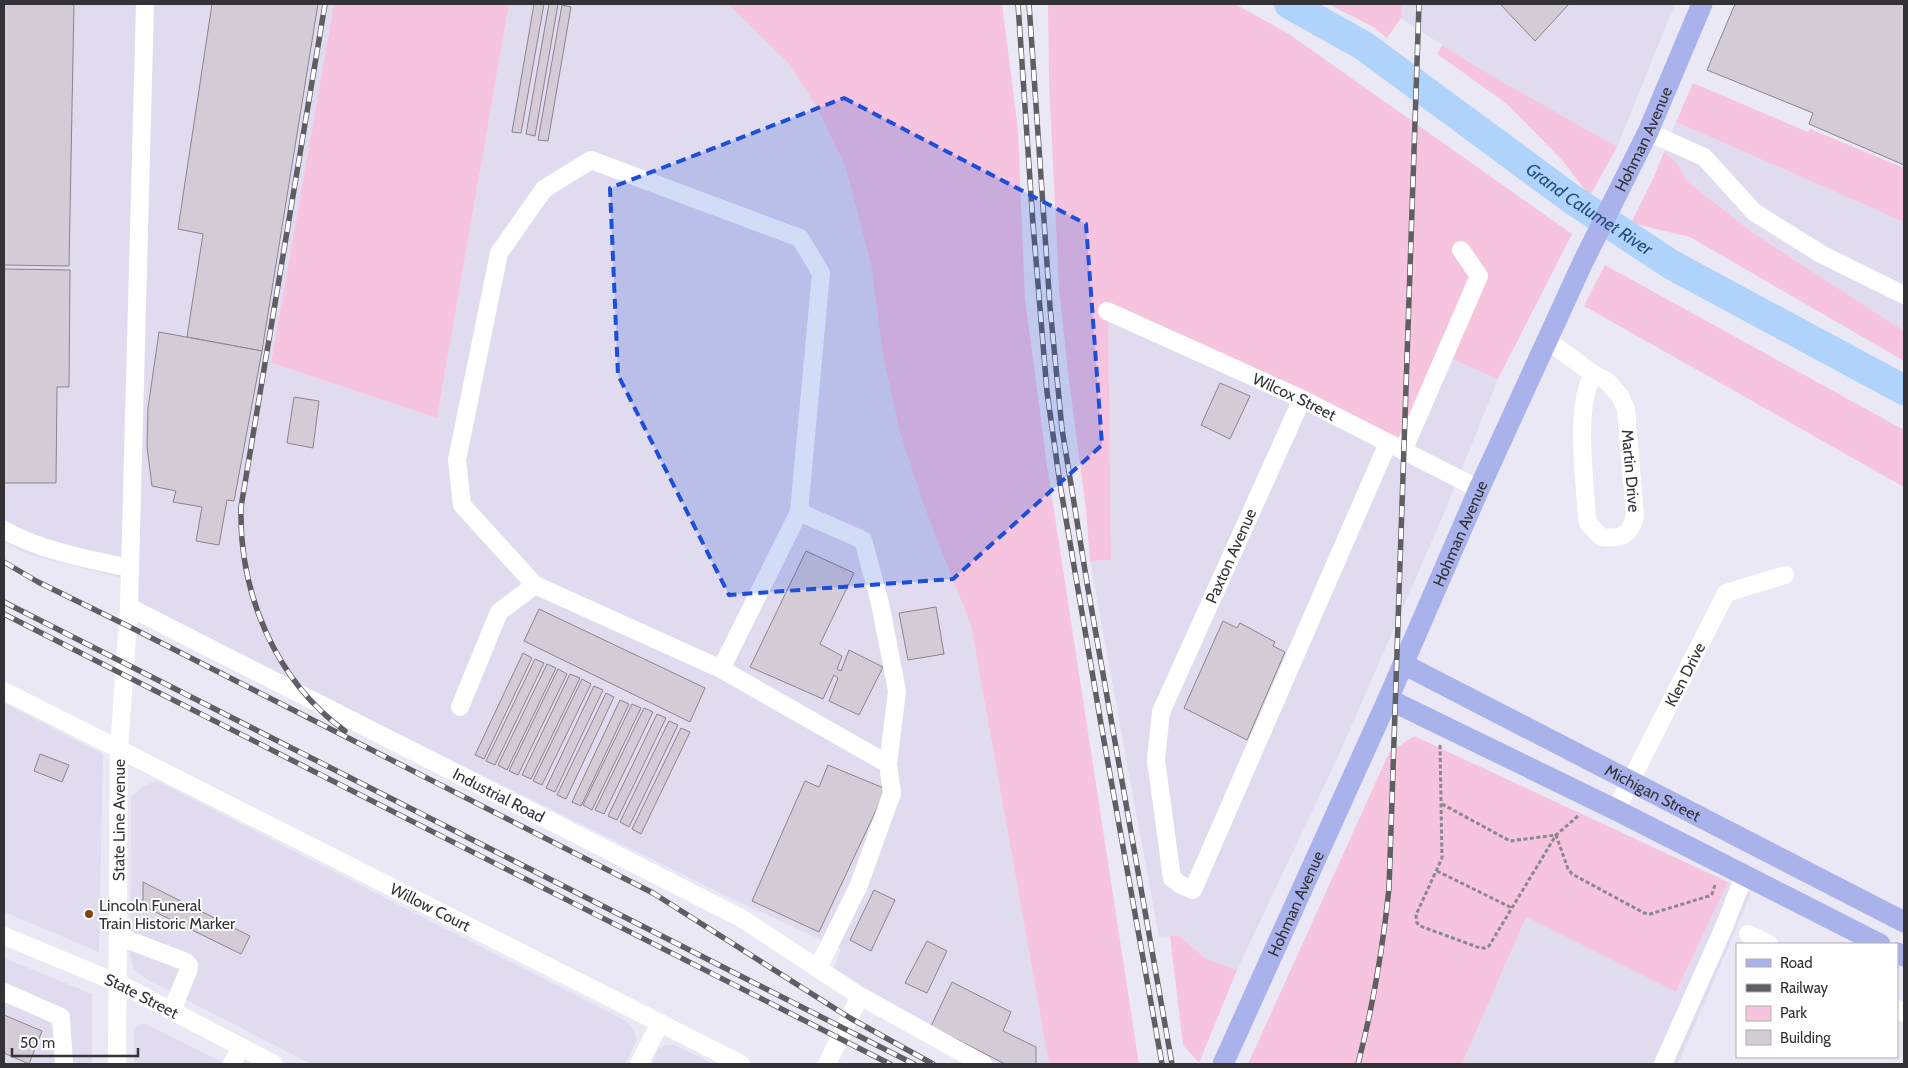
<svg xmlns="http://www.w3.org/2000/svg" width="1908" height="1068" viewBox="0 0 1908 1068" font-family="Cabin,sans-serif">
<style>
.built{fill:#e1dbef}
.green{fill:#f6c4de}
.lines{fill:none;stroke-linecap:round;stroke-linejoin:round}
.river{stroke:#b0d3fb;stroke-width:30}
.building{fill:#d5cbd6;stroke:#8c838d}
.path{stroke:#898790;stroke-width:3;stroke-dasharray:4 2.5;stroke-linecap:butt}
.minor{stroke:#fff;stroke-width:18}
.major{stroke:#a9b2eb;stroke-width:21}
.rail-casing{stroke:#605e65;stroke-width:5.5}
.rail{stroke:#fff;stroke-width:4;stroke-dasharray:11;stroke-linecap:butt}
.marked{fill:#1d4ed8;fill-opacity:0.2;stroke:#1d4ed8;stroke-width:4;stroke-dasharray:10 6;stroke-linejoin:round}
.poi-dot{fill:#834506;stroke:#fff;stroke-width:2}
.labels{text-anchor:middle;dominant-baseline:central;stroke-width:4;stroke-linejoin:round;paint-order:stroke}
.street-label{font-size:16px;fill:#333237;stroke:#fff}
.poi-label{font-size:16px;fill:#333237;stroke:#fff;text-anchor:start}
.water-label{font-size:18px;font-style:italic;fill:#215182;stroke:#fff}
</style>
<rect width="100%" height="100%" fill="#ebe8f5"/>
<!-- built -->
<g class="built">
<path d="M4,4H334L271,363L437,418L509,4H728L789,64L815,104L845,166L871,265L883,356L900,433L928,517L971,625L1049,1064H999L908,1018L833,971L841,949L737,901L129,601V580L27,554L4,542Z"/>
<path d="M1379,4H1675L1617,147L1479,69Z"/>
<path d="M1676,122L1904,222V331L1753,233L1687,181L1677,163L1664,152Z"/>
<path d="M1107,311L1445,355L1498,379L1445,511L1341,750L1237,970L1205,958L1178,935L1159,937L1090,561L1111,560Z"/>
<path d="M4,703L103,754L99,952L4,912Z"/>
<path d="M157,781L626,1021L634,1031L637,1040L625,1064H311L146,979L134,969L130,957L131,797L143,786Z"/>
<path d="M1728,882L1751,894L1678,1064H1462L1526,917L1676,992Z"/>
<path d="M4,958L92,994V1064H4Z"/>
<path d="M143,1023L226,1064H134V1029Z"/>
<path d="M667,1045H675L713,1064H651L659,1048Z"/>
</g>
<!-- green -->
<g class="green">
<path d="M334,4H509L437,418L271,363Z"/>
<path d="M728,4H1002L1018,130L1025,298L1047,465L1139,1064H1049L971,625L928,517L900,433L883,356L871,265L845,166L815,104L789,64Z"/>
<path d="M1048,4H1235L1289,34L1572,234L1498,379L1445,356L1403,451L1108,311L1111,560L1090,561L1086,509L1068,373L1059,289L1049,81Z"/>
<path d="M1328,4H1402L1401,18L1387,38L1375,28Z"/>
<path d="M1442,45L1480,69L1617,147L1590,196L1561,159L1506,103L1437,54Z"/>
<path d="M1693,83L1808,132L1810,129L1904,168V222L1676,122Z"/>
<path d="M1664,152L1677,163L1687,181L1753,233L1904,331V361L1690,237L1631,223L1653,179Z"/>
<path d="M1605,265L1904,430V487L1584,306Z"/>
<path d="M1414,736L1728,882L1676,992L1526,917L1462,1064H1248L1389,753Z"/>
<path d="M1178,935L1205,958L1237,970L1199,1063L1183,1045L1170,936Z"/>
</g>
<g class="lines">
<!-- river -->
<path class="river" id="s1" d="M1289,4L1364,46L1573,200L1672,265L1904,390"/>
</g>
<!-- building -->
<g class="building">
<path d="M4,4H74L69,266L4,265Z"/>
<path d="M212,4H318L262,351L187,337L203,234L178,229Z"/>
<path d="M534,4H544L521,133L512,132Z"/>
<path d="M549,4H558L535,136L526,134Z"/>
<path d="M1503,4H1569L1535,41L1501,5Z"/>
<path d="M1735,4H1904V165L1809,124L1813,113L1707,70Z"/>
<path d="M562,5L571,7L548,141L538,140Z"/>
<path d="M4,269L70,270L69,387H57L56,483H4Z"/>
<path d="M159,332L262,351L234,501L227,500L219,545L196,541L202,507L173,502L176,491L152,486L147,447L148,408Z"/>
<path d="M1220,383L1250,396L1230,439L1201,425Z"/>
<path d="M294,397L319,401L313,448L287,443Z"/>
<path d="M806,551L854,573L820,644L842,656L837,669L841,671L849,650L883,667L859,715L829,701L838,678L834,675L823,699L750,667Z"/>
<path d="M936,607L944,654L908,660L899,613Z"/>
<path d="M539,609L705,688L690,722L524,641Z"/>
<path d="M1223,621L1237,628L1240,623L1275,642L1273,646L1285,652L1247,740L1184,708Z"/>
<path d="M523,653L532,658L484,759L475,755Z"/>
<path d="M535,659L544,663L495,765L486,761Z"/>
<path d="M547,664L556,668L507,770L498,765Z"/>
<path d="M558,669L567,674L518,775L509,771Z"/>
<path d="M570,674L580,678L531,779L522,775Z"/>
<path d="M582,679L591,684L542,785L533,781Z"/>
<path d="M594,686L603,690L555,792L546,788Z"/>
<path d="M606,693L614,697L566,799L557,795Z"/>
<path d="M620,700L629,704L581,806L572,802Z"/>
<path d="M632,704L641,708L592,810L583,805Z"/>
<path d="M644,708L653,712L604,814L595,810Z"/>
<path d="M657,714L666,718L617,820L608,816Z"/>
<path d="M669,721L678,725L629,827L620,822Z"/>
<path d="M681,728L690,732L641,834L632,829Z"/>
<path d="M40,754L69,765L62,782L34,771Z"/>
<path d="M828,765L886,789L819,932L752,901L805,781L819,787Z"/>
<path d="M143,882L250,936L241,954L143,906Z"/>
<path d="M874,890L895,900L871,951L850,940Z"/>
<path d="M927,941L947,951L927,993L905,983Z"/>
<path d="M952,982L1011,1012L1003,1031L1036,1047V1064H1005L931,1026Z"/>
<path d="M4,1015L42,1031L29,1064L4,1053Z"/>
</g>
<g class="lines">
<!-- path -->
<g class="path">
<path d="M1440,745L1442,858L1416,915L1417,923L1420,926L1480,948H1485L1489,946L1556,835L1578,816"/>
<path d="M1442,804L1510,841L1556,835L1568,869L1572,874L1644,913L1650,914L1709,896L1712,894L1715,885"/>
<path d="M1437,871L1512,908"/>
</g>
<!-- minor -->
<g class="minor">
<path d="M1648,132L1704,157L1754,212L1821,254L1904,295"/>
<path id="s2" d="M1107,311L1302,399L1479,489"/>
<path id="s3" d="M1547,340L1593,374L1607,381L1620,396L1626,409L1635,516C1630,537 1620,539 1601,537L1588,523L1587,518C1585,478 1574,409 1593,374"/>
<path d="M1302,399L1161,712L1156,760L1172,878L1181,885L1193,890L1388,443"/>
<path d="M1403,451L1479,276L1461,250"/>
<path d="M799,512L863,540L880,603L897,691L888,764"/>
<path d="M4,530C39,550 91,560 130,568"/>
<path d="M535,585L462,505L457,460L499,253L544,189L591,160L800,238L821,273L799,512L721,669"/>
<path id="s4" d="M129,607L741,918L860,996L983,1064"/>
<path id="s5" d="M4,691L741,1064"/>
<path d="M460,707L499,612L535,585L721,669L888,764L892,793L859,885L818,968"/>
<path id="s6" d="M1616,810L1726,593L1785,575"/>
<path d="M1748,934L1769,944"/>
<path id="s7" d="M4,936L118,983L274,1064"/>
<path d="M118,936L186,962L189,965L188,971L172,1011"/>
<path d="M4,992L61,1017L64,1064"/>
<path d="M1897,1009L1904,1013"/>
<path id="s8" d="M117,1064L119,748L129,607L145,4"/>
<path d="M232,1064L241,1047"/>
<path d="M639,1064L660,1023"/>
<path d="M827,1064L860,996"/>
<path d="M1663,1064L1724,927L1744,876"/>
</g>
<!-- major -->
<g class="major">
<path id="s9" d="M1403,664L1904,922"/>
<path d="M1388,699L1616,810L1880,944"/>
<path d="M1897,953L1904,956"/>
<path id="s10" d="M1223,1064L1388,699L1479,489L1583,262L1648,132L1702,4"/>
</g>
<defs>
<g id="rail">
<path d="M325,4L241,507C239,593 275,680 345,731"/>
<path d="M1018,4L1033,224L1047,392L1060,484L1101,724L1162,1064"/>
<path d="M1029,4L1050,307L1062,429L1088,589L1172,1064"/>
<path d="M4,562L38,582L128,626L653,893L850,1018L933,1064"/>
<path d="M4,602L914,1064"/>
<path d="M4,614L890,1064"/>
<path d="M1358,1064C1373,1006 1383,948 1389,888L1419,4"/>
</g>
</defs>
<!-- rail casing -->
<use href="#rail" class="rail-casing"/>
<!-- rail -->
<use href="#rail" class="rail"/>
</g>
<!-- marked area -->
<path class="marked" d="M844,98L1086,224L1102,445L953,579L729,595L618,375L610,188Z"/>
<!-- markers -->
<circle class="poi-dot" cx="89" cy="914" r="5"/>
<g class="labels">
<!-- street labels -->
<g class="street-label">
<text stroke="none"><textPath href="#s10" startOffset="1016">Hohman Avenue</textPath></text>
<text stroke="none"><textPath href="#s2" startOffset="206">Wilcox Street</textPath></text>
<text stroke="none"><textPath href="#s3" startOffset="169">Martin Drive</textPath></text>
<text stroke="none"><textPath href="#s10" startOffset="581">Hohman Avenue</textPath></text>
<text transform="translate(1231 556) rotate(-66)">Paxton Avenue</text>
<text stroke="none"><textPath href="#s6" startOffset="152">Klen Drive</textPath></text>
<text stroke="none"><textPath href="#s9" startOffset="281">Michigan Street</textPath></text>
<text stroke="none"><textPath href="#s4" startOffset="415">Industrial Road</textPath></text>
<text stroke="none"><textPath href="#s8" startOffset="244">State Line Avenue</textPath></text>
<text stroke="none"><textPath href="#s10" startOffset="176">Hohman Avenue</textPath></text>
<text stroke="none"><textPath href="#s5" startOffset="478">Willow Court</textPath></text>
<text stroke="none"><textPath href="#s7" startOffset="150">State Street</textPath></text>
</g>
<!-- poi labels -->
<g class="poi-label">
<text x="99" y="905">Lincoln Funeral<tspan x="99" dy="18">Train Historic Marker</tspan></text>
</g>
<!-- water labels -->
<g class="water-label">
<text stroke="none"><textPath href="#s1" startOffset="364">Grand Calumet River</textPath></text>
</g>
</g>
<!-- border -->
<rect width="1908" height="1068" fill="none" stroke="#333237" stroke-width="10"/>
<!-- legend -->
<rect x="1736" y="943" width="162" height="115" fill="#ffffff" stroke="#adadaf"/>
<rect x="1746" y="959" width="25" height="8" fill="#a9b2eb" stroke="#adadaf"/>
<text x="1780" y="968" font-size="15" fill="#333237">Road</text>
<rect x="1746" y="984" width="25" height="8" fill="#605e65" stroke="#adadaf"/>
<text x="1780" y="993" font-size="15" fill="#333237">Railway</text>
<rect x="1746" y="1006" width="25" height="15" fill="#f6c4de" stroke="#adadaf"/>
<text x="1780" y="1018" font-size="15" fill="#333237">Park</text>
<rect x="1746" y="1030" width="25" height="15" fill="#d5cbd6" stroke="#adadaf"/>
<text x="1780" y="1043" font-size="15" fill="#333237">Building</text>
<!-- scale -->
<path d="M12 1048v8h126v-8" fill="none" stroke="#333237" stroke-width="2.5"/>
<text x="20" y="1048" font-size="15" fill="#333237" stroke="#ffffff" stroke-width="4" paint-order="stroke">50 m</text>
</svg>
